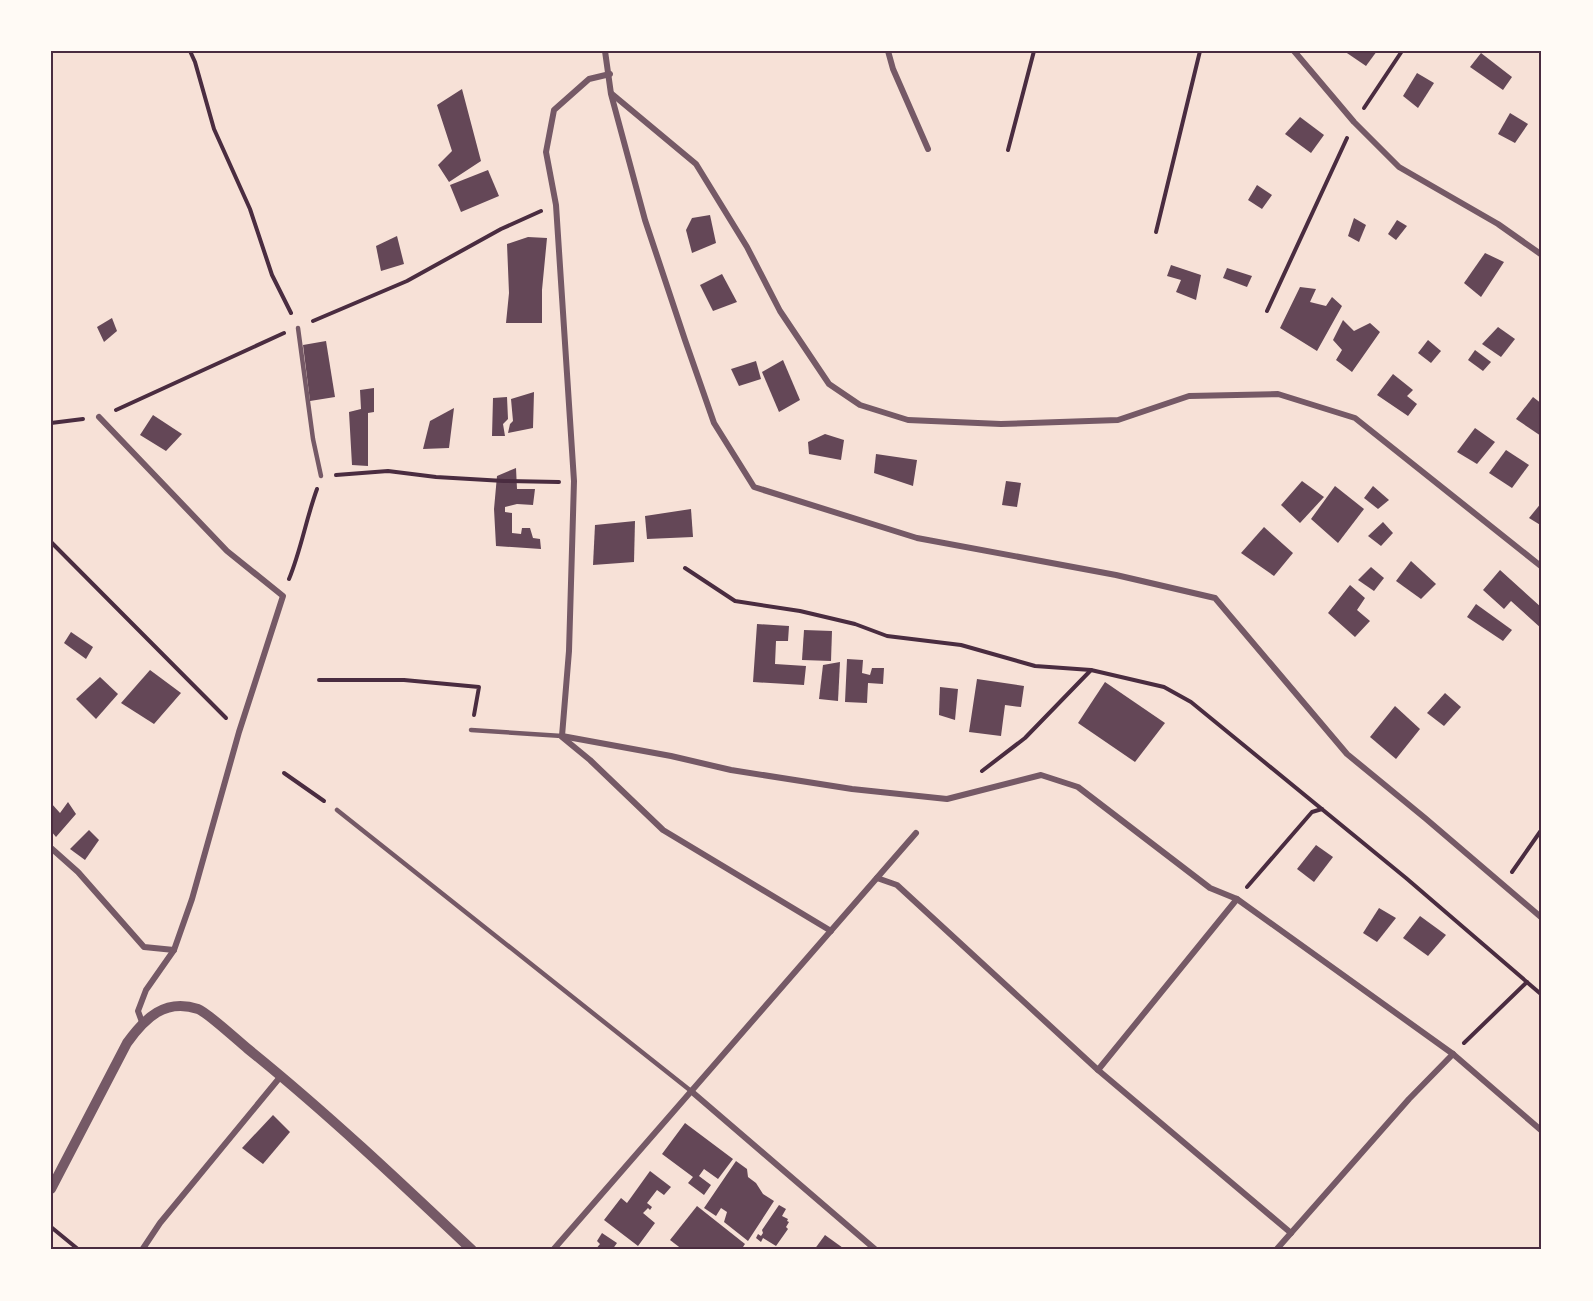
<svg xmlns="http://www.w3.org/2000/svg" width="1593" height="1301" viewBox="0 0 1593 1301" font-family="'PT Sans Narrow',sans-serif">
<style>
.building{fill:#644757}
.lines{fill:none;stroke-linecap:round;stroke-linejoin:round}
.path{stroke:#4a2c40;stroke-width:4}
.service{stroke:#755966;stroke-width:4.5}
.minor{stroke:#755966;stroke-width:6}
.tertiary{stroke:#755966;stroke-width:10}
.neatline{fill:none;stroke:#4a2c40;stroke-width:2}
</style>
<rect width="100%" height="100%" fill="#f7e1d7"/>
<!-- building -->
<g class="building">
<path d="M1344,51H1377L1366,66Z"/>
<path d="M1481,53L1512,77L1503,90L1470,67Z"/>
<path d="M1417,73L1434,83L1418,108L1403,96Z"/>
<path d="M462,89L481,161L449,182L438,165L452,151L437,105Z"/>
<path d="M1510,113L1528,124L1515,143L1498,134Z"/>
<path d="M1300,117L1324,135L1311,153L1285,134Z"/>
<path d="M488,170L499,196L461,212L450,185Z"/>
<path d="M1257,185L1272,195L1262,209L1248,200Z"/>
<path d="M710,215L716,243L692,253L686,230L692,218Z"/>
<path d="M1354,218L1366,225L1359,242L1348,236Z"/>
<path d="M1397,220L1407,226L1396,240L1388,234Z"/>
<path d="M397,236L404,264L381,271L376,246Z"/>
<path d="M528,237L547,238L542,290V323H506L509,293L507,244Z"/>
<path d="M1485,253L1504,262L1481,297L1464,283Z"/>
<path d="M1171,265L1201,275L1196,300L1176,292L1181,280L1167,276Z"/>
<path d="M1227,268L1252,276L1247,287L1223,278Z"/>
<path d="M722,274L737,302L713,311L700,285Z"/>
<path d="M1300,287L1316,289L1310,302L1326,306L1332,297L1342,306L1317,351L1280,328Z"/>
<path d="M112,318L117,331L104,342L97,327Z"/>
<path d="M1343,320L1354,331L1370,323L1380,332L1352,372L1336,360L1342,350L1333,340Z"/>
<path d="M1498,327L1515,339L1501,357L1482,344Z"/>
<path d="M1428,340L1441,351L1431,363L1418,353Z"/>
<path d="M326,341L335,397L310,401L303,345Z"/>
<path d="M1475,350L1491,362L1483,371L1468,360Z"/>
<path d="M783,360L800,400L779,412L762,372Z"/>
<path d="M756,361L761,379L739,386L731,369Z"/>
<path d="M1393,374L1413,390L1407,396L1417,404L1408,416L1377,395Z"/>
<path d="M374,388V412L368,413V466L352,465L349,412L361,409L360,390Z"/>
<path d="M534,392L533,428L508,433L510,424L513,421L511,399Z"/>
<path d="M507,397L508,419L503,424L505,436H492L493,398Z"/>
<path d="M1533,397L1542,404L1541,436L1516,419Z"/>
<path d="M454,408L449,448L423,449L430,421Z"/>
<path d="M153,415L182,434L166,451L140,435Z"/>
<path d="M1475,428L1495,442L1477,464L1457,452Z"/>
<path d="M825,434L844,440L841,460L809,454L808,442Z"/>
<path d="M1506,450L1529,465L1512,488L1489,473Z"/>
<path d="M876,454L917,460L913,486L874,473Z"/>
<path d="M516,468L517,489H535L533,505L517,504L505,507V512L512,513V533L521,534L522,528H530L533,538L540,539L541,549L496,546L494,509L497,476Z"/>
<path d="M1006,481L1021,483L1017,507L1002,505Z"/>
<path d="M1302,481L1324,497L1300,523L1281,505Z"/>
<path d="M1335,486L1364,509L1338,543L1311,519Z"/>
<path d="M1373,486L1389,500L1378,509L1364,498Z"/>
<path d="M1542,502V526L1529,518Z"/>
<path d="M691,509L693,537L647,539L645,516Z"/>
<path d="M635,521L634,562L593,565L595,525Z"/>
<path d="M1383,522L1393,533L1381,546L1368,536Z"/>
<path d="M1264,527L1293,553L1274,576L1241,553Z"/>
<path d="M1411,561L1436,584L1421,599L1396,581Z"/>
<path d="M1371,567L1384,578L1374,591L1358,580Z"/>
<path d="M1500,570L1542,608V629L1511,601L1504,609L1483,590Z"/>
<path d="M1350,585L1365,598L1357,610L1370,621L1355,637L1328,613Z"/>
<path d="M1476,604L1512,630L1503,641L1467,617Z"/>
<path d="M757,624L789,626L788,641H776L775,664L806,666L804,685L753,682Z"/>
<path d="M804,630L832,631L831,661L802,660Z"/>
<path d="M71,632L93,647L86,659L64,643Z"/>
<path d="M847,659L863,660L862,673L870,675L872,668H884L883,684L868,683L867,703L845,702Z"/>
<path d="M840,662L838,701L819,699L823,665Z"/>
<path d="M150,670L181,693L154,724L121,703Z"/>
<path d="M100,677L118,694L96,719L76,699Z"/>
<path d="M977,679L1024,686L1021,707L1005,705L1001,736L969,732Z"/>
<path d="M1105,682L1165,723L1135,762L1078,723Z"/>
<path d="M940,687L958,689L955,720L939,715Z"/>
<path d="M1445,693L1461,707L1444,726L1427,713Z"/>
<path d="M1395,706L1420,729L1396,759L1370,737Z"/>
<path d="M68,802L76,814L56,837L51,831V803L60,813Z"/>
<path d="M89,830L99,840L85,860L70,849Z"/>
<path d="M1316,845L1333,857L1314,882L1297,869Z"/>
<path d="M1379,908L1396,918L1377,942L1363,933Z"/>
<path d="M1420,916L1446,935L1428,956L1403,938Z"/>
<path d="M273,1115L290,1132L263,1164L242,1148Z"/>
<path d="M685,1123L733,1159L718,1179L704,1169L699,1176L711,1185L704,1195L688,1183L693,1177L662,1154Z"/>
<path d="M736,1161L747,1169L748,1177L756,1183L763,1194L774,1201L748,1241L724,1222L727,1212L721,1208L716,1216L704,1208Z"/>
<path d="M650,1171L671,1187L664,1195L657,1190L647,1203L652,1207L650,1210L648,1208L643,1213L655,1223L638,1246L604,1220L621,1198L627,1203Z"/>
<path d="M779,1205L786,1209L782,1216L788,1219L787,1221L789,1222L786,1227L788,1229L776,1246L763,1238L761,1242L756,1238L758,1234L761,1236L763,1233L762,1230Z"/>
<path d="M697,1206L745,1244L741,1250H683L670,1240Z"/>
<path d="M602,1233L617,1243L612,1250H595L600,1244L597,1241Z"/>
<path d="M825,1235L843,1248L842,1250H814Z"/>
</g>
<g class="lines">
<!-- path -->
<g class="path">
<path d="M190,51L195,62L214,129L250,209L272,275L291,313"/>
<path d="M1364,108L1402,51"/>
<path d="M1008,150L1034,51"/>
<path d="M1156,232L1200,51"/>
<path d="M1267,311L1347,138"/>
<path d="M313,321L407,281L501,229L541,211"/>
<path d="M116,410L284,333"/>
<path d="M51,423L83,419"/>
<path d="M336,475L388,471L436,477L504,481L559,482"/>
<path d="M51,542L226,718"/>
<path d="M685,568L735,601L800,611L855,624L887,636L961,645L1035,666L1091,670L1164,687L1191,702L1406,878L1542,995"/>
<path d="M289,579C301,550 306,519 317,489"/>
<path d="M319,680H404L479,687L474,715"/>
<path d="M982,771L1025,738L1091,670"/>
<path d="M284,773L324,801"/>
<path d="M1512,872L1542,829"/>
<path d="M1247,887L1312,812L1322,809"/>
<path d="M1464,1043L1527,982"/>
<path d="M51,1227L79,1250"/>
</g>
<!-- service -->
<g class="service">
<path d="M298,328L313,439L321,476"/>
<path d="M471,730L562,736"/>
<path d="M337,810L691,1091"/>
</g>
<!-- minor -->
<g class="minor">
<path d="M605,51L611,94L645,220L685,340L714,423L754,487L917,538L1116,575L1215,598L1347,754L1425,818L1542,918"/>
<path d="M888,51L893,69L928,149"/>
<path d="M1294,51L1354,122L1399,167L1498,224L1542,255"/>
<path d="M612,94L696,164L747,247L780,311L829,384L860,405L908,420L1001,424L1118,420L1189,396L1278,394L1355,418L1542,567"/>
<path d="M99,417L227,551L283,596L239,732L192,899L174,950L146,990L138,1011L142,1022"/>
<path d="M562,736L671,756L731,770L852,789L947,799L1041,775L1078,787L1210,888L1237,899L1453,1054L1542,1131"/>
<path d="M562,736L569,651L574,481L556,205L546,152L554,110L589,79L610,74"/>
<path d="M562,737L590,760L663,830L831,931"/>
<path d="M51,848L78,872L144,947L174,950"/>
<path d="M877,878L897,885L1098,1070L1291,1233"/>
<path d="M1098,1070L1237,899"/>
<path d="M691,1091L876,1250"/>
<path d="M142,1250L160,1223L281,1076"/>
<path d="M553,1250L916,833"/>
<path d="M1276,1250L1409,1099L1453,1054"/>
</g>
<!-- tertiary -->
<path class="tertiary" d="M51,1189L127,1043C145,1018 165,998 198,1009C207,1012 238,1041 248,1049C326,1112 399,1181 472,1250"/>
</g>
<!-- border -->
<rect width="1593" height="1301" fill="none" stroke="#fffaf5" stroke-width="105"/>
<rect x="52" y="52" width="1488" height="1196" class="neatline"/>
</svg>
